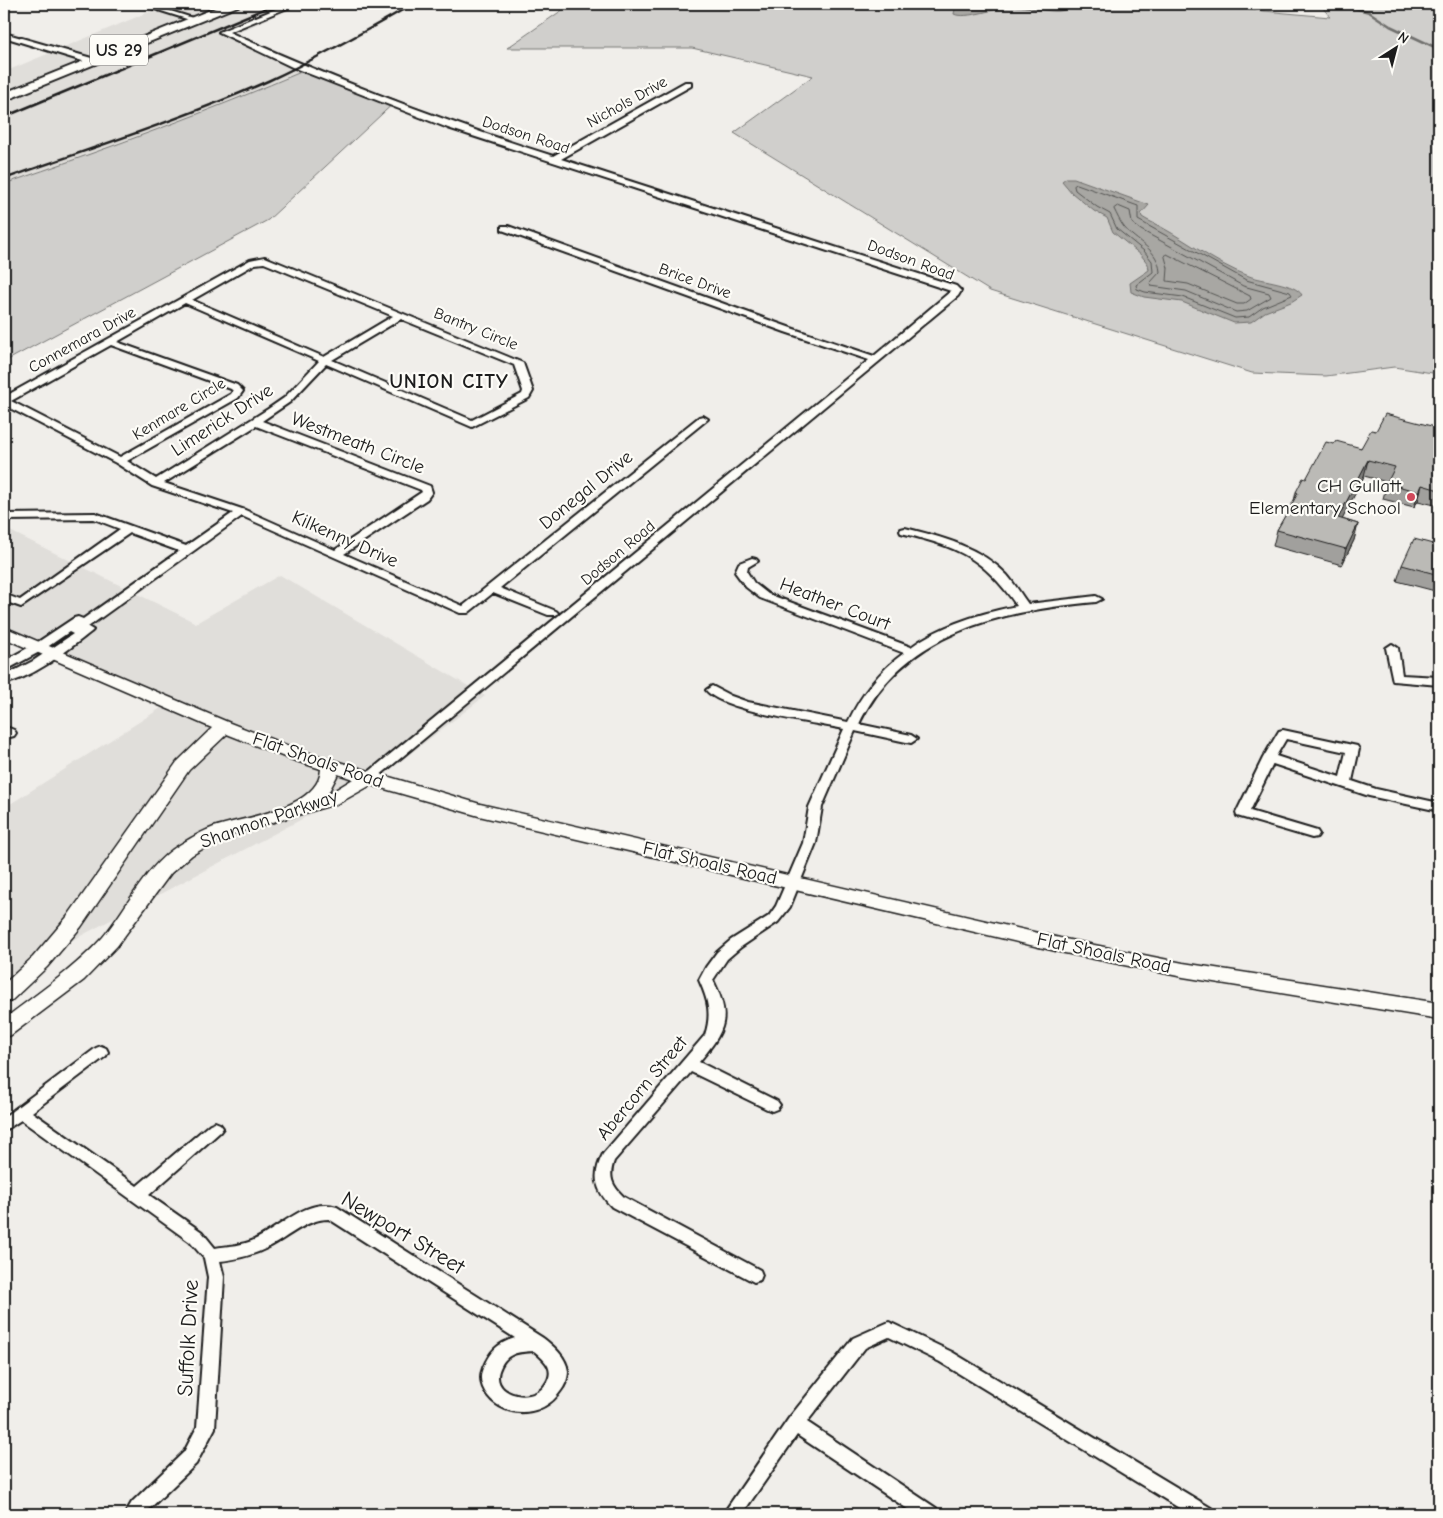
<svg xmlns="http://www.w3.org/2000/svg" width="1443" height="1518" viewBox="0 0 1443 1518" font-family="'Comic Neue',sans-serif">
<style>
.built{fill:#e0deda}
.green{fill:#d0cfcc;stroke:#767674}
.water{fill:#a8a7a3;stroke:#706f6d}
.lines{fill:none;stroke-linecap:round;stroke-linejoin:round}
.shore{stroke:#545452;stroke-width:1}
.stream{stroke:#706f6d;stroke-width:2.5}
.street-casing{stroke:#1c1c1c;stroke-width:4}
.secondary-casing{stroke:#1c1c1c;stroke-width:3}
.primary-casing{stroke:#1c1c1c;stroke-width:4}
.street{fill:#fdfcf7;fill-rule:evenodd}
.secondary{fill:#fdfcf7;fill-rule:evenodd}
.primary{fill:#fdfcf7;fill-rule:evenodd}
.rail{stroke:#1c1c1c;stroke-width:2.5}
.wall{fill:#a1a09d;stroke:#1c1c1c}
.shaded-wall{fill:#83827f;stroke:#1c1c1c}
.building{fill:#bbbab6;stroke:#1c1c1c}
.poi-dot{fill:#d1495b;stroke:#fdfcf7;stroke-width:2}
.labels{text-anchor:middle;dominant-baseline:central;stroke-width:4.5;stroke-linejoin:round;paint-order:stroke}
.far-street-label{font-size:16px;fill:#1c1c1c;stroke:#fdfcf7}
.shield{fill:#fdfcf7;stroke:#605f5e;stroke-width:1}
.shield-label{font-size:18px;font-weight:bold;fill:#1c1c1c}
.street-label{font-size:19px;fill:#1c1c1c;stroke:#fdfcf7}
.poi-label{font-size:19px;fill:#1c1c1c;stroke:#fdfcf7;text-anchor:end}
.far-district-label{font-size:20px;font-weight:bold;letter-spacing:1px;fill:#1c1c1c;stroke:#fdfcf7}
.near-street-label{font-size:22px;fill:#1c1c1c;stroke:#fdfcf7}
</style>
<rect width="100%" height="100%" fill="#f0eeea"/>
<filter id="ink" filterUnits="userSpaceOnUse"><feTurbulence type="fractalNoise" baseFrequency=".02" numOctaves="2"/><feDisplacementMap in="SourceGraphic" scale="10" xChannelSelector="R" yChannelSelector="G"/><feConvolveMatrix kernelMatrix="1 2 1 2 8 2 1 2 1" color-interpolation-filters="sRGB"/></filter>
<g filter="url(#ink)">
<!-- built -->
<g class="built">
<path d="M168,4H299L231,36L308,69L233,101L85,156L4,184V72Z"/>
<path d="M4,528L196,623L280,575L485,696L376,780L71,941L4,996V808L172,701L4,632Z"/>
</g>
<!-- green -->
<g class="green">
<path d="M571,4H1187L1330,17L1320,4H1439V374L1394,367L1326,376L1252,373L990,291L734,133L813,76L692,48H507Z"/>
<path d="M308,69L397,100L268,220L4,362V184C107,149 208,112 308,69Z"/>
</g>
<!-- water -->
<g class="water">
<path d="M966,4H1056L1066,9C1057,15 1028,6 1015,6C998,7 965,20 954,14L955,9Z"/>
<path d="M1066,178H1074L1149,205L1141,214L1142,217L1147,220C1181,235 1214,264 1249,276C1262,281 1295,283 1302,295L1291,302L1265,312L1251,322L1234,323L1182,302L1144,297L1131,292L1130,283L1149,270L1148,264L1141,255L1113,232L1107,218L1094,211L1072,193L1062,181Z"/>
</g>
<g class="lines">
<!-- shore -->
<g class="shore">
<path d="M1077,184L1138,206V220L1246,280L1290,292L1292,295L1263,307L1249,317L1235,318L1183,297L1145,292L1137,289L1136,285L1153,272L1152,261L1144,251L1117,229L1110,214L1097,207L1075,190L1074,186Z"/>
<path d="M1118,206L1130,211L1132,223L1141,230L1243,286L1269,293L1271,297L1247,311L1236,312L1186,291L1151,286L1150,283L1160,272C1158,248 1137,243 1124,227C1120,222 1117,215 1114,209Z"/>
<path d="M1167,254L1250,296L1251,299L1244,304H1237L1188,284L1167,281L1168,268L1165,257Z"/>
</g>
<!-- stream -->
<path class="stream" d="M1339,4L1369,12L1390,26L1439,49"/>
<defs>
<g id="street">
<path d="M139,4H148L199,20L193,21Z"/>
<path d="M288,4H297L229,32C335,80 443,121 553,156L685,82H691V86L561,159L956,286L961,291L958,296L373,781H365L363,778L365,775L869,360L785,332L502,230V226H508L791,328L874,356L951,291L448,128L292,67L219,32Z"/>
<path d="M4,33L95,59L96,61L89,63L4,37Z"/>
<path d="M265,257L523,363L533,391L529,398L472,427L326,364L290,402L262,421L430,486L432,492L427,499L344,554L463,606L699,417L703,416L708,419L500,588L556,611L558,613L556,615H548L493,593L468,613H460L242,516L88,627L93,630L91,632C65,652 36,676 4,684V676L33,661L73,634L69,632L43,650L8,669L4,670V661L35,644L74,618L78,617L83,619L179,551L130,533L21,607L4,601V594L20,600L120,529L94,519L4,520V514L95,513L186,546L233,513L152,486L116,463L4,405V397L250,260ZM264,263L393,316L324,357L192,300L255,264ZM185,303L319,361L284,398L268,409L156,479L127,461L238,398L243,391L237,385L117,342ZM401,319L514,365L523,391L522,394L472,420L332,360ZM111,345L231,389L233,391L231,394L120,457L11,401ZM256,426L421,490L422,492L335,550L245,510L164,483Z"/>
<path d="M905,528C942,537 980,547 1007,575C1015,584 1021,595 1028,604L1096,596L1102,599L1096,602C1001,611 904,631 859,724L911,735L917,739L911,743L855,731L822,807L816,843L790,907L778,922L741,947L727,959L713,980C732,1018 725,1031 699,1062L777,1101L780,1105L777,1109L772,1111L767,1109L691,1072L614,1161C608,1177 612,1186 624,1197L760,1270L762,1275L760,1280L754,1282L612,1207C595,1190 592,1175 603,1154L705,1035C712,1014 708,1000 699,980L706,967L717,952L731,940L769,916L776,906L803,843L809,807L844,729C815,723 722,711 706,690L712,686L731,696L748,702L848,722C861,695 879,671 904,653L760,598L746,587L735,572L739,563L752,558L756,559L758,561L748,567L747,572L754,583L768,594L911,647C941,625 981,613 1017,606C983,557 958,547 901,533L900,531L901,529Z"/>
<path d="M1392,644L1398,648L1402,675L1439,677V685L1393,681L1386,648Z"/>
<path d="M4,726L14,730L16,733L14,736L10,737L4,735Z"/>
<path d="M1283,730L1357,746L1359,749L1352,781L1376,789L1439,803V811L1369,796L1273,764L1250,811L1317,831L1319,834L1317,837L1312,838L1237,816L1236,813L1263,758L1279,731ZM1286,739L1346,752L1340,777L1276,756Z"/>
<path d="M101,1046L106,1048L108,1052L106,1056L32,1112L137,1186L210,1124L215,1122L220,1124L223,1128L220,1132L149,1195L202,1232L215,1248C226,1246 238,1246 249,1242C277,1232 305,1196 337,1207L543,1338C553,1346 566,1356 568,1371C568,1378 565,1386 560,1392C544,1416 507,1420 488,1396C481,1387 479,1378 483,1368C490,1351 498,1343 515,1338L329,1219C306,1219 289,1237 269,1247C254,1255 237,1259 220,1261L224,1277L215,1428L196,1464L144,1514H125L132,1502L184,1452L197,1427L208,1277L204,1258L190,1242L21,1120L4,1131V1117L96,1048ZM534,1351C546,1361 556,1370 545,1385C531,1406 486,1394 501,1366C508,1352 520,1352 534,1351Z"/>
<path d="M889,1322L952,1352L1211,1508L1214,1514H1189L940,1362L889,1337L865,1348L807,1422L936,1508L939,1514H915L797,1435L742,1514H723L789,1418L853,1338Z"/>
</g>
<path id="secondary" d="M4,627L230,723L299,750L480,804L1060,938L1183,963L1439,1003V1019L1183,977L1060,952L479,816L371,785L339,803L225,836L192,855L171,873L117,946L84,980L11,1035L4,1038V1019C38,993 74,969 103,937C128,907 146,864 181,844C191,838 203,831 214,827C244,817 319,809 321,769L287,758L227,734L189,770L81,927L47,967L11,1001L4,1003V984L33,957L67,917L177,762L212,728L4,638ZM338,774L353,779L327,795Z"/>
<path id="primary" d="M225,4H240L238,6L4,101V93Z"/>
</defs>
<!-- street casing -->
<use href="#street" class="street-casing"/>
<!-- secondary casing -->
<use href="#secondary" class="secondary-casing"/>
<!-- primary casing -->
<use href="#primary" class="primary-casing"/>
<!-- street -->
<use href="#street" class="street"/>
<!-- secondary -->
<use href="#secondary" class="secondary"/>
<!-- primary -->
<use href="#primary" class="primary"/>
<!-- rail -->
<g class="rail">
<path d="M4,117L276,4"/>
<path d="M4,179C93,148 182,119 268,81C318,58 366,31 413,4"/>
</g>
</g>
<!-- wall -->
<g class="wall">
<path d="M1439,428V506L1418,501L1414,507L1383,499L1387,482L1364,476L1342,519L1358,524L1354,540L1342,565L1273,546L1277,530L1294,501L1296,492L1334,444L1361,448L1376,431Z"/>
<path d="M1439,529V592L1397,581L1402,565L1433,544Z"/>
</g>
<!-- shaded-wall -->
<g class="shaded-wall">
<path d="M1368,460L1364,476L1335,534L1338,518Z"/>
<path d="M1422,485L1418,501L1414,507L1419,492Z"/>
<path d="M1358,524L1354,540L1342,565L1346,549Z"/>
</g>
<!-- building -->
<g class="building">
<path d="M1385,414L1439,428V490L1422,485L1419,492L1387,483L1395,467L1368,460L1338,518L1358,524L1346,549L1277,530L1298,493L1296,492L1303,478L1306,479L1326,442L1334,444L1336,441L1361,448L1371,430L1376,431Z"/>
<path d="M1439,529V575L1402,565L1414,539L1433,544Z"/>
</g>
</g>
<!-- markers -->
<circle class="poi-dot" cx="1411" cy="497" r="5"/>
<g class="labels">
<!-- far-street labels -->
<g class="far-street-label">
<text transform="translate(627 102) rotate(-29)">Nichols Drive</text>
<text transform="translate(526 135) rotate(18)">Dodson Road</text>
<text transform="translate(911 260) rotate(20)">Dodson Road</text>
<text transform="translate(695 281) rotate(20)">Brice Drive</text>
<text transform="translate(476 329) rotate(22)">Bantry Circle</text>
<text transform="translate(82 340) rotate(-29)">Connemara Drive</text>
<text transform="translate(179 409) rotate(-31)">Kenmare Circle</text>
<text transform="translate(618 553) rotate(-40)">Dodson Road</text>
</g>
<!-- shield labels -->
<rect class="shield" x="90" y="34.5" width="58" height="31" rx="4"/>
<g class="shield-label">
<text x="119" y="50">US 29</text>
</g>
<!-- street labels -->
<g class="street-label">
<text transform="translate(222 420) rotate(-33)">Limerick Drive</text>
<text transform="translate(358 443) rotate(21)">Westmeath Circle</text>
<text transform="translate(586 490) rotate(-39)">Donegal Drive</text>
<text transform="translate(345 539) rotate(24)">Kilkenny Drive</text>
<text transform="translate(835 604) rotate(21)">Heather Court</text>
<text transform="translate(318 760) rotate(19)">Flat Shoals Road</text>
<text transform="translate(269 819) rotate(-19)">Shannon Parkway</text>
<text transform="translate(710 863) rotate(13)">Flat Shoals Road</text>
<text transform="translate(1104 953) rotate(12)">Flat Shoals Road</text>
<text transform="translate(642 1088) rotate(-50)">Abercorn Street</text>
</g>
<!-- poi labels -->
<g class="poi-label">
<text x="1401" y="486">CH Gullatt<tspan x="1401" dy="22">Elementary School</tspan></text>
</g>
<!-- far-district labels -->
<g class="far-district-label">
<text x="449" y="381">UNION CITY</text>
</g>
<!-- near-street labels -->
<g class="near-street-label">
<text transform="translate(403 1233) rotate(31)">Newport Street</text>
<text transform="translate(188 1338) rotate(-87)">Suffolk Drive</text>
</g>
</g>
<!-- margin -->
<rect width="1443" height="1518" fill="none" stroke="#fdfcf7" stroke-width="20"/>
<rect x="10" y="10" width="1423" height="1498" fill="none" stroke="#1c1c1c" stroke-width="2" filter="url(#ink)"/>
<!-- north arrow -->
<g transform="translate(1396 48) rotate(36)" stroke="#fdfcf7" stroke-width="4" paint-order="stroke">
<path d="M0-4L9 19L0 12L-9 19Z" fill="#1c1c1c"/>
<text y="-8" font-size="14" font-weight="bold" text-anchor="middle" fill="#1c1c1c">N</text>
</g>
</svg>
